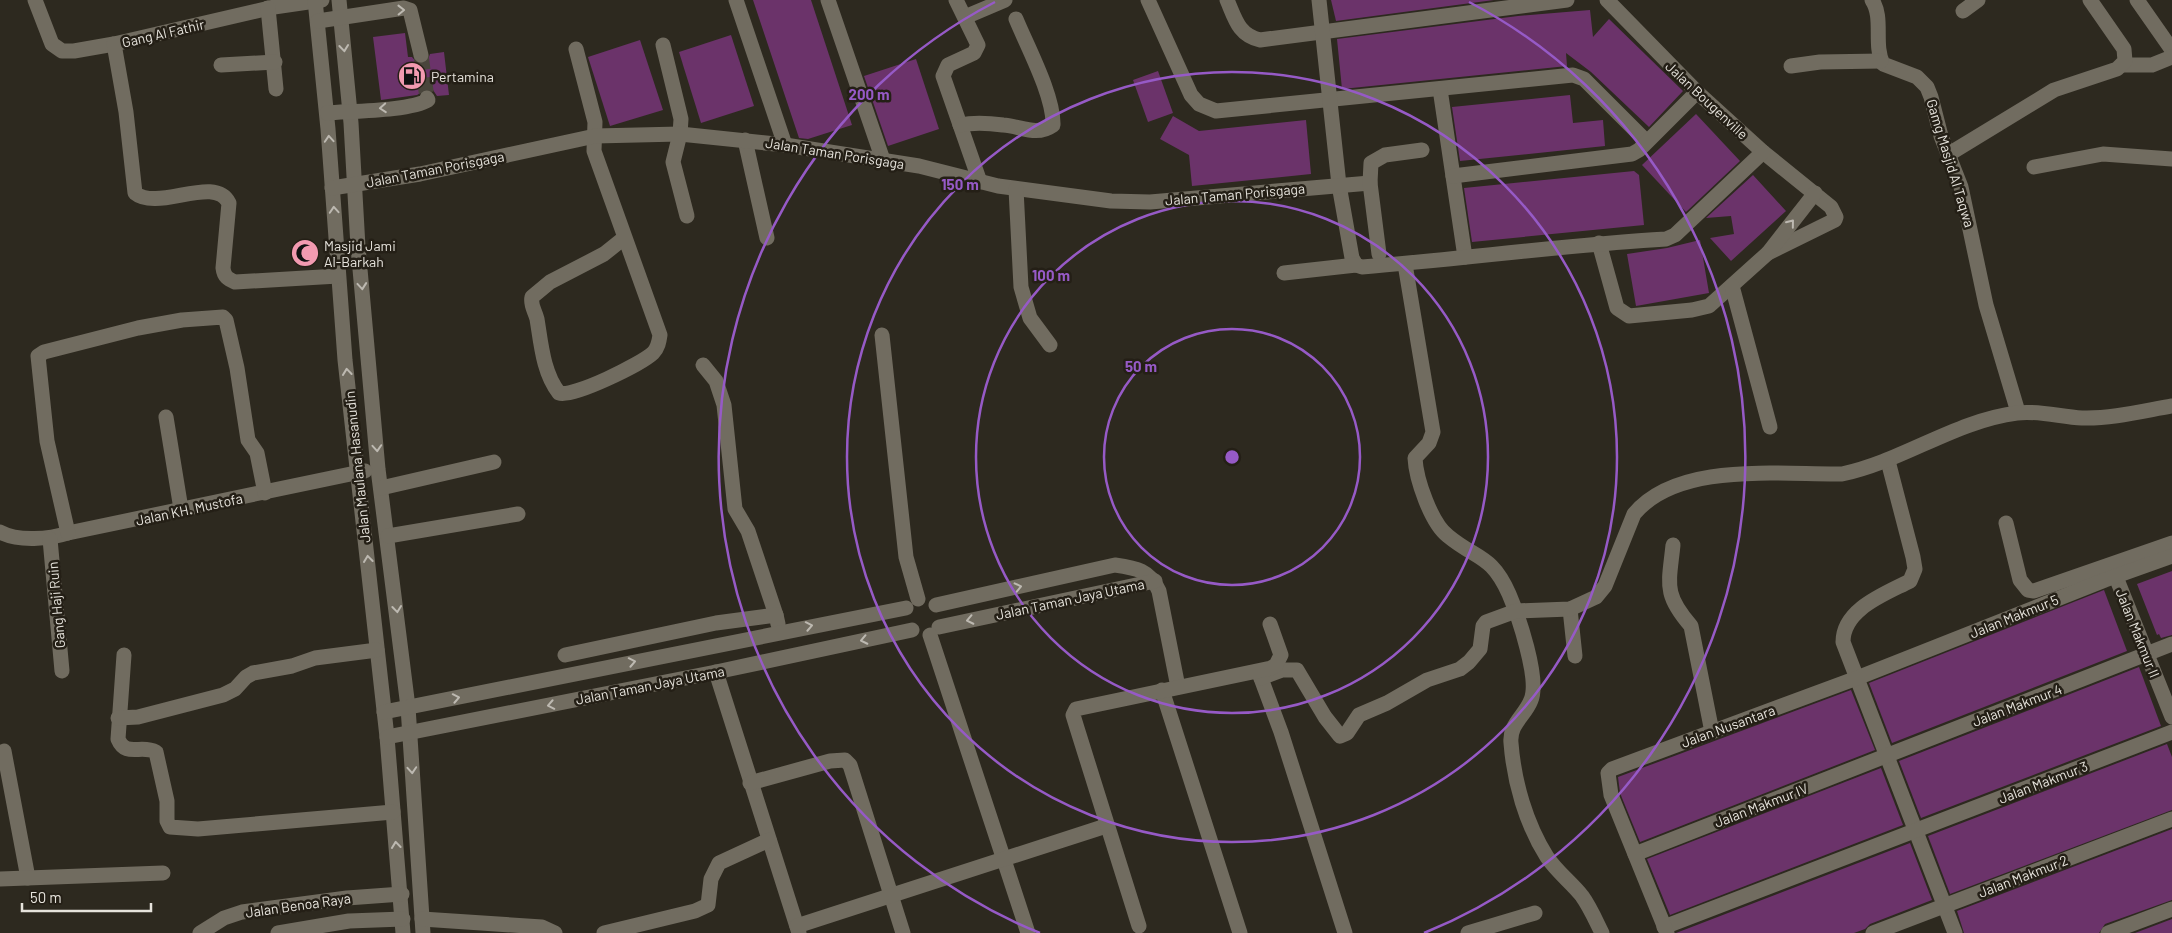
<svg xmlns="http://www.w3.org/2000/svg" width="2172" height="933" viewBox="0 0 2172 933" font-family="Barlow,sans-serif">
<style>
.building{fill:#6b336a}
.lines{fill:none;stroke-linecap:round;stroke-linejoin:round}
.minor-tunnel{stroke:#49453b;stroke-width:15;stroke-dasharray:15 8;stroke-linecap:butt}
.minor{stroke:#716c60;stroke-width:15}
.oneway{stroke:#bdb9b1}
.ring{fill:none;stroke:#965ac6;stroke-width:2.5}
.labels{text-anchor:middle;dominant-baseline:central;stroke-width:5;stroke-linejoin:round;paint-order:stroke}
.street-label{font-size:14px;fill:#e6e3dc;stroke:#241f16}
.poi-label{font-size:14px;fill:#e6e3dc;stroke:#241f16;text-anchor:start}
.centre{fill:#965ac6;stroke:#241f16;stroke-width:2.5}
.ring-label{font-size:15px;text-anchor:middle;font-weight:bold;fill:#965ac6;stroke:#241f16;stroke-width:5;stroke-linejoin:round;paint-order:stroke}
</style>
<rect width="100%" height="100%" fill="#2d291f"/>
<!-- building -->
<g class="building">
<path d="M753,0H811L852,125L808,139L799,138Z"/>
<path d="M1331,0H1494L1336,21Z"/>
<path d="M1590,10L1593,37L1609,19L1683,91L1649,127L1591,72L1566,53L1567,66L1342,89L1337,39L1518,16Z"/>
<path d="M405,33L408,57H412L418,64L427,62L430,54L444,52L449,95L437,96L433,90L427,89L417,95L381,100L373,37Z"/>
<path d="M731,35L754,106L701,123L679,52Z"/>
<path d="M640,40L663,110L610,126L588,57Z"/>
<path d="M916,59L939,129L888,146L864,76Z"/>
<path d="M1158,71L1173,113L1148,122L1133,80Z"/>
<path d="M1570,95L1573,123L1603,120L1605,146L1460,161L1452,107Z"/>
<path d="M1696,114L1740,161L1686,212L1642,165Z"/>
<path d="M1173,116L1199,131L1306,120L1311,174L1192,186L1189,155L1160,139Z"/>
<path d="M1634,171L1639,175L1644,225L1472,242L1464,188Z"/>
<path d="M1753,175L1786,211L1731,261L1710,238L1734,234L1731,216L1706,218Z"/>
<path d="M1700,240L1709,293L1636,306L1627,254L1667,248Z"/>
<path d="M2172,571V635L2161,638L2159,634L2157,635L2137,584Z"/>
<path d="M2104,590L2127,651L1892,743L1869,683Z"/>
<path d="M2139,667L2161,726L1921,818L1899,761Z"/>
<path d="M1851,690L1875,750L1640,842L1620,793L1618,777Z"/>
<path d="M2167,744L2172,757V810L1950,894L1928,836Z"/>
<path d="M1881,768L1903,825L1670,915L1647,859Z"/>
<path d="M2172,829V900L2105,924L2099,933H1964L1957,911Z"/>
<path d="M1910,843L1932,900L1870,924L1865,929L1854,933H1676Z"/>
<path d="M2172,919V933H2135Z"/>
</g>
<g class="lines">
<!-- minor-tunnel -->
<path class="minor-tunnel" d="M421,55L427,98"/>
<!-- minor -->
<g class="minor">
<path d="M35,0L52,44L62,51H74L114,44L274,7L322,0"/>
<path d="M315,0L328,129L345,360L387,737L403,933"/>
<path d="M339,0L351,123L358,247L378,469L408,707L423,933"/>
<path d="M736,0L785,145"/>
<path d="M828,0L883,160"/>
<path d="M956,0L978,45L974,53L948,65L943,76L980,182"/>
<path d="M1148,0L1191,95L1199,104L1216,111L1573,75L1584,79L1646,141"/>
<path d="M1227,0C1235,18 1238,35 1260,40L1567,0"/>
<path d="M1319,0L1339,185L1352,258L1356,265"/>
<path d="M1607,0L1697,92L1763,152L1831,207L1836,217L1835,220L1768,253"/>
<path d="M1872,0C1884,18 1873,44 1883,64L1917,77L1927,87L1931,97L1941,136L1961,187L1986,305L2018,412"/>
<path d="M2137,0L2172,50"/>
<path d="M268,8L276,89"/>
<path d="M1963,11L1978,0"/>
<path d="M965,17L1005,0"/>
<path d="M318,21L404,8L410,10L421,55"/>
<path d="M114,44L126,112L135,193C158,212 215,174 229,203L223,268C224,277 228,279 235,282L338,276"/>
<path d="M663,45L681,119L680,134L673,162L687,216"/>
<path d="M576,49L595,122L594,151L660,335C659,342 658,348 653,353C641,364 573,398 559,393C543,373 541,343 537,319C535,311 530,305 532,297L550,282L604,254L624,238"/>
<path d="M221,65L275,62"/>
<path d="M2122,65H2152L2172,57"/>
<path d="M1791,66L1820,62L1881,61"/>
<path d="M1440,89L1465,257"/>
<path d="M327,113C350,111 411,111 428,100L427,98"/>
<path d="M960,125C974,122 989,123 1003,125C1021,126 1036,137 1053,125C1054,96 1027,46 1016,19"/>
<path d="M745,140L767,238"/>
<path d="M1949,154L2054,90L2117,69L2125,61L2124,49L2090,0"/>
<path d="M2034,167L2103,154L2172,159"/>
<path d="M1453,176L1632,154L1639,150L1697,92"/>
<path d="M332,188L420,174L595,136L680,134L785,145L919,166L998,186L1111,201L1150,202L1370,183"/>
<path d="M1016,189L1021,287L1030,318L1050,345"/>
<path d="M1599,243L1617,308L1629,316L1692,310L1709,306L1768,253L1815,193"/>
<path d="M1379,254L1370,183L1371,163L1385,155L1422,150"/>
<path d="M1405,264L1433,432L1429,443L1415,458C1416,479 1431,523 1448,536C1477,560 1491,554 1509,594C1518,615 1540,679 1531,700C1525,716 1509,724 1511,743C1514,782 1526,824 1547,857C1557,872 1572,883 1582,896C1590,907 1596,921 1602,933"/>
<path d="M1284,273L1356,265L1362,267C1463,259 1564,245 1666,239L1675,235L1763,152"/>
<path d="M1732,286L1770,427"/>
<path d="M882,335L906,557L918,599"/>
<path d="M703,365L716,381L724,405L735,509L748,531L776,615"/>
<path d="M166,417L181,509"/>
<path d="M1888,461L1913,557L1915,569L1910,581C1885,594 1843,609 1843,642L1955,933"/>
<path d="M381,488L494,462"/>
<path d="M2006,523L2020,580L2028,590L2034,591L2172,543"/>
<path d="M0,532C18,542 50,539 68,533L365,471"/>
<path d="M68,533L47,441L38,356L44,352L138,328L182,320L223,317L226,320L237,368L248,440L257,453L265,493"/>
<path d="M388,536L518,514"/>
<path d="M50,539L62,671"/>
<path d="M1673,545C1669,584 1663,594 1691,626L1712,732"/>
<path d="M2116,577L2172,717"/>
<path d="M936,605L1115,565C1136,568 1150,570 1159,591L1178,687"/>
<path d="M1570,609L1575,656"/>
<path d="M939,627L1155,581"/>
<path d="M930,635L1028,933"/>
<path d="M124,655L118,739C126,758 141,744 156,752L167,801V821L170,827L198,829L393,812"/>
<path d="M565,655L716,623L776,615L778,624"/>
<path d="M716,672L799,933"/>
<path d="M1259,673L1281,732L1345,933"/>
<path d="M1261,678L1282,670H1297L1325,717L1340,736L1347,733L1359,715L1387,703L1427,680L1460,669L1469,662L1480,649L1483,626L1486,622L1516,611L1570,609L1596,597L1605,586L1634,514C1678,461 1780,475 1842,474C1903,461 1955,421 2017,413C2038,410 2061,417 2082,418C2111,419 2143,411 2172,406"/>
<path d="M1162,690L1240,933"/>
<path d="M384,712L906,608"/>
<path d="M118,718L138,717L223,695L235,689L246,677L253,673L292,666L315,658L377,650"/>
<path d="M387,737L716,672L912,630"/>
<path d="M4,751L28,878"/>
<path d="M750,783L830,761L845,760L850,765L903,933"/>
<path d="M1635,854L2172,644"/>
<path d="M0,879L163,873"/>
<path d="M422,919L542,927L555,933"/>
<path d="M797,926L1106,826"/>
<path d="M1139,926L1077,728L1073,715L1076,709L1271,668L1276,665L1281,655L1270,624"/>
<path d="M1664,927L2172,732"/>
<path d="M200,933L224,918L242,912L347,898L402,894"/>
<path d="M278,933L349,921L403,919"/>
<path d="M604,933L695,911L708,905L711,879L719,863L769,840"/>
<path d="M1468,933L1535,913"/>
<path d="M1667,933L1611,795L1608,773L1612,769L1857,678L2105,580L2172,556"/>
<path d="M1873,933L2172,819"/>
<path d="M2108,933L2172,909"/>
</g>
</g>
<!-- one-way arrows -->
<defs><path id="oneway-chevron" d="M-2-3.5L2.5 0L-2 3.5" fill="none" stroke-width="1.6" stroke-linecap="round" stroke-linejoin="round" transform="scale(1.25)"/></defs>
<g class="oneway">
<use href="#oneway-chevron" transform="translate(401 10) rotate(-1)"/>
<use href="#oneway-chevron" transform="translate(344 48) rotate(84)"/>
<use href="#oneway-chevron" transform="translate(383 108) rotate(176)"/>
<use href="#oneway-chevron" transform="translate(329 139) rotate(-94)"/>
<use href="#oneway-chevron" transform="translate(334 210) rotate(-94)"/>
<use href="#oneway-chevron" transform="translate(1791 223) rotate(-51)"/>
<use href="#oneway-chevron" transform="translate(362 286) rotate(85)"/>
<use href="#oneway-chevron" transform="translate(347 372) rotate(-96)"/>
<use href="#oneway-chevron" transform="translate(377 448) rotate(86)"/>
<use href="#oneway-chevron" transform="translate(368 559) rotate(-97)"/>
<use href="#oneway-chevron" transform="translate(1018 587) rotate(-13)"/>
<use href="#oneway-chevron" transform="translate(397 609) rotate(83)"/>
<use href="#oneway-chevron" transform="translate(970 620) rotate(168)"/>
<use href="#oneway-chevron" transform="translate(809 626) rotate(-11)"/>
<use href="#oneway-chevron" transform="translate(864 640) rotate(168)"/>
<use href="#oneway-chevron" transform="translate(632 662) rotate(-11)"/>
<use href="#oneway-chevron" transform="translate(456 698) rotate(-11)"/>
<use href="#oneway-chevron" transform="translate(551 705) rotate(169)"/>
<use href="#oneway-chevron" transform="translate(412 770) rotate(86)"/>
<use href="#oneway-chevron" transform="translate(396 845) rotate(-96)"/>
</g>
<!-- distance rings -->
<g class="ring">
<circle cx="1232" cy="457" r="128"/>
<circle cx="1232" cy="457" r="256"/>
<circle cx="1232" cy="457" r="385"/>
<path d="M1040 933A513 513 0 0 1 995 2M1469 2A513 513 0 0 1 1424 933"/>
</g>
<!-- icons -->
<defs>
<symbol id="fuel-disc" viewBox="-11 -11 22 22"><circle r="9.5" fill="#f29ab0" stroke="#241f16"/><path d="M-5.5-6h7V0h2V4h1.3V-2.5L3-4.5l.8-.8L6-3V5H2.5V1h-1V6h-7ZM-4.2-4.7v3.2H.2V-4.7Z" fill="#111"/></symbol>
<symbol id="mosque-disc" viewBox="-11 -11 22 22"><circle r="9.5" fill="#f29ab0" stroke="#241f16"/><path d="M3.5-4.9A6 6 0 1 0 3.5 4.9A5 5 0 1 1 3.5-4.9Z" fill="#111"/></symbol>
</defs>
<g fill-rule="evenodd">
<use href="#fuel-disc" x="396" y="60" width="32" height="32"/>
<use href="#mosque-disc" x="289" y="237" width="32" height="32"/>
</g>
<g class="labels">
<!-- street labels -->
<g class="street-label">
<text transform="translate(163 33) rotate(-13)">Gang Al Fathir</text>
<text transform="translate(1707 100) rotate(43)">Jalan Bougenville</text>
<text transform="translate(835 153) rotate(9)">Jalan Taman Porisgaga</text>
<text transform="translate(1951 163) rotate(73)">Gamg Masjid Al Taqwa</text>
<text transform="translate(435 169) rotate(-11)">Jalan Taman Porisgaga</text>
<text transform="translate(1235 194) rotate(-5)">Jalan Taman Porisgaga</text>
<text transform="translate(357 467) rotate(-96)">Jalan Maulana Hasanudin</text>
<text transform="translate(189 509) rotate(-12)">Jalan KH. Mustofa</text>
<text transform="translate(1070 599) rotate(-12)">Jalan Taman Jaya Utama</text>
<text transform="translate(56 605) rotate(-95)">Gang Haji Ruin</text>
<text transform="translate(2014 616) rotate(-22)">Jalan Makmur 5</text>
<text transform="translate(2138 633) rotate(68)">Jalan Makmur II</text>
<text transform="translate(650 685) rotate(-11)">Jalan Taman Jaya Utama</text>
<text transform="translate(2017 705) rotate(-21)">Jalan Makmur 4</text>
<text transform="translate(1728 726) rotate(-20)">Jalan Nusantara</text>
<text transform="translate(2043 782) rotate(-21)">Jalan Makmur 3</text>
<text transform="translate(1761 805) rotate(-21)">Jalan Makmur IV</text>
<text transform="translate(2023 876) rotate(-21)">Jalan Makmur 2</text>
<text transform="translate(298 905) rotate(-8)">Jalan Benoa Raya</text>
</g>
<!-- poi labels -->
<g class="poi-label">
<text x="431" y="76">Pertamina</text>
<text x="324" y="245">Masjid Jami<tspan x="324" dy="16">Al-Barkah</tspan></text>
</g>
</g>
<circle cx="1232" cy="457" r="8" class="centre"/>
<g class="ring-label">
<text x="869" y="100">200 m</text>
<text x="960" y="190">150 m</text>
<text x="1051" y="281">100 m</text>
<text x="1141" y="372">50 m</text>
</g>
<!-- scale -->
<path d="M22 903v8h129v-8" fill="none" stroke="#e6e3dc" stroke-width="2.5"/>
<text x="30" y="903" font-size="15" fill="#e6e3dc" stroke="#241f16" stroke-width="4" paint-order="stroke">50 m</text>
</svg>
